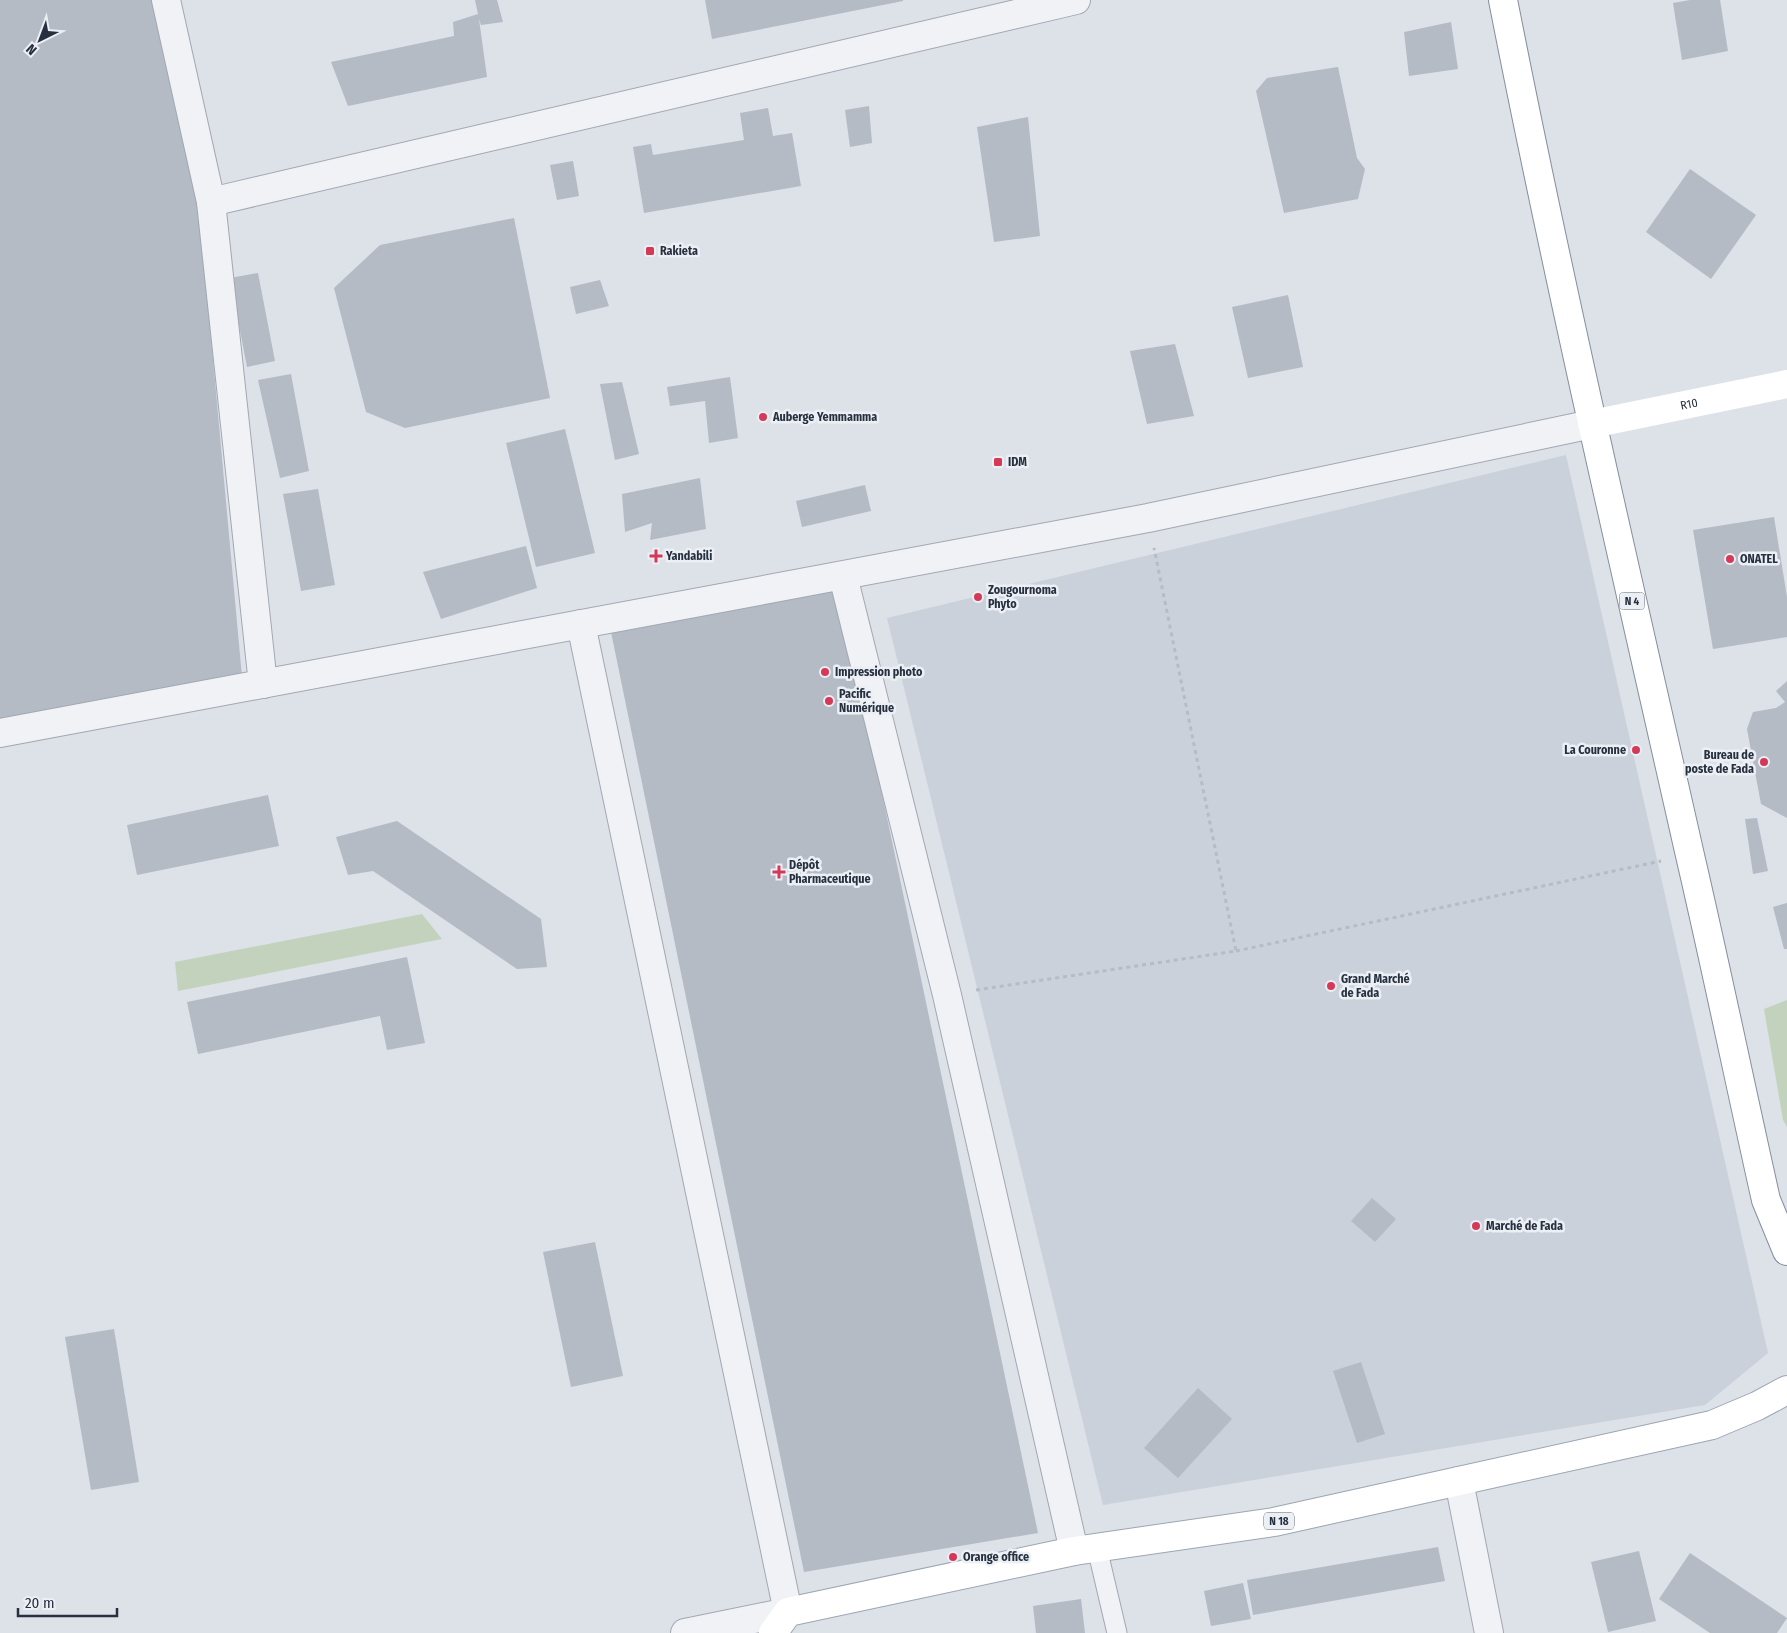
<svg xmlns="http://www.w3.org/2000/svg" width="1787" height="1633" viewBox="0 0 1787 1633" font-family="'Fira Sans Condensed',sans-serif">
<style>
.built{fill:#cbd1da}
.green{fill:#c3d2bd}
.building{fill:#b4bbc5}
.lines{fill:none;stroke-linecap:round;stroke-linejoin:round}
.service-casing{stroke:#a2a8b2;stroke-width:21}
.minor-casing{stroke:#a2a8b2;stroke-width:30}
.primary-casing{stroke:#9ca6b4;stroke-width:30}
.trunk-casing{stroke:#848f9f;stroke-width:30}
.path{stroke:#b7bcc3;stroke-width:3;stroke-dasharray:4 4;stroke-linecap:butt}
.service{stroke:#f0f2f6;stroke-width:19}
.minor{stroke:#f0f2f6;stroke-width:28}
.secondary{stroke:#fff;stroke-width:28}
.primary{stroke:#fff;stroke-width:28}
.trunk{stroke:#fff;stroke-width:28}
.poi-dot{fill:#d43a58;stroke:#ecf0f5;stroke-width:2}
.labels{text-anchor:middle;dominant-baseline:central;stroke-width:5;stroke-linejoin:round;paint-order:stroke}
.shield{fill:#ecf0f5;stroke:#616a76;stroke-width:1}
.shield-label{font-size:11px;font-weight:bold;fill:#26303f}
.poi-label{font-size:12px;font-weight:bold;fill:#26303f;stroke:#ecf0f5;text-anchor:start}
.street-label{font-size:12px;fill:#26303f;stroke:#ecf0f5}
</style>
<rect width="100%" height="100%" fill="#dde1e8"/>
<!-- built -->
<path class="built" d="M1566,455L1768,1353L1705,1405L1103,1505L887,618Z"/>
<!-- green -->
<g class="green">
<path d="M422,914L442,939L178,991L175,962Z"/>
<path d="M1787,1000V1127L1783,1120L1764,1009Z"/>
</g>
<!-- building -->
<g class="building">
<path d="M0,0H154L200,217L242,677L0,719Z"/>
<path d="M475,0H497L503,22L481,25L479,19L487,77L348,106L331,62L454,36L453,22L478,14Z"/>
<path d="M705,0H903V1L712,39Z"/>
<path d="M1690,0H1720L1728,51L1682,60L1673,3Z"/>
<path d="M1451,22L1458,69L1409,76L1404,32Z"/>
<path d="M1338,67L1357,158L1365,169L1358,199L1284,213L1256,91L1267,78Z"/>
<path d="M869,106L872,143L850,147L845,110Z"/>
<path d="M768,108L773,136L792,133L801,186L644,213L633,147L651,144L653,155L744,140L740,113Z"/>
<path d="M1028,117L1040,236L994,242L977,127Z"/>
<path d="M573,161L579,196L557,200L550,165Z"/>
<path d="M1690,169L1756,215L1711,279L1646,232Z"/>
<path d="M514,218L550,398L405,428L366,412L334,288L380,245Z"/>
<path d="M258,273L275,361L247,367L230,278Z"/>
<path d="M600,280L609,306L576,314L570,287Z"/>
<path d="M1288,295L1303,367L1248,378L1232,307Z"/>
<path d="M1175,344L1194,416L1147,424L1130,351Z"/>
<path d="M291,374L309,471L280,478L258,380Z"/>
<path d="M730,377L738,438L709,443L705,401L670,406L667,387Z"/>
<path d="M622,382L639,454L615,460L600,384Z"/>
<path d="M565,429L595,553L536,567L506,443Z"/>
<path d="M700,478L706,529L650,540L652,523L625,532L622,494Z"/>
<path d="M865,485L871,511L802,527L796,501Z"/>
<path d="M318,489L335,585L301,591L283,494Z"/>
<path d="M1774,517L1787,597V637L1713,649L1693,530Z"/>
<path d="M526,546L537,588L441,619L423,572Z"/>
<path d="M839,590L1038,1533L804,1572L611,632Z"/>
<path d="M1787,681V818L1761,804L1747,729L1753,712L1776,708L1785,702L1776,691Z"/>
<path d="M268,795L279,846L137,875L127,825Z"/>
<path d="M1757,818L1768,871L1753,874L1745,819Z"/>
<path d="M397,821L541,919L547,967L517,969L373,871L348,875L336,837Z"/>
<path d="M1787,903V949H1784L1773,907Z"/>
<path d="M407,957L425,1043L387,1050L380,1016L198,1054L187,1002Z"/>
<path d="M1372,1198L1396,1219L1375,1242L1351,1221Z"/>
<path d="M595,1242L623,1376L571,1387L543,1252Z"/>
<path d="M114,1329L139,1482L91,1490L65,1337Z"/>
<path d="M1361,1362L1385,1434L1357,1443L1333,1371Z"/>
<path d="M1198,1388L1232,1419L1178,1478L1144,1448Z"/>
<path d="M1438,1547L1445,1581L1253,1615L1247,1580Z"/>
<path d="M1639,1551L1656,1621L1608,1632L1591,1562Z"/>
<path d="M1690,1553L1787,1618L1777,1633H1710L1659,1599Z"/>
<path d="M1243,1583L1251,1619L1211,1626L1204,1591Z"/>
<path d="M1081,1599L1085,1633H1036L1033,1606Z"/>
</g>
<g class="lines">
<defs>
<path id="service" d="M1097,1548L1117,1633"/>
<g id="minor">
<path d="M166,0L211,202L263,684"/>
<path d="M211,202L1076,0"/>
<path d="M843,576L947,995L1074,1551"/>
<path d="M581,624L788,1612L685,1633"/>
<path d="M0,733L1148,518L1592,424"/>
<path d="M1459,1481L1489,1633"/>
</g>
<path id="primary" d="M773,1633L788,1612L1074,1551L1274,1522L1459,1481L1712,1425L1757,1406L1787,1390"/>
<path id="trunk" d="M1503,0C1559,285 1625,568 1689,851C1716,967 1740,1084 1766,1200L1787,1251"/>
</defs>
<!-- service casing -->
<use href="#service" class="service-casing"/>
<!-- minor casing -->
<use href="#minor" class="minor-casing"/>
<!-- primary casing -->
<use href="#primary" class="primary-casing"/>
<!-- trunk casing -->
<use href="#trunk" class="trunk-casing"/>
<!-- path -->
<g class="path">
<path d="M1236,951L1661,861"/>
<path d="M976,990L1236,951L1154,548"/>
</g>
<!-- service -->
<use href="#service" class="service"/>
<!-- minor -->
<use href="#minor" class="minor"/>
<!-- secondary -->
<path class="secondary" id="s1" d="M1592,424L1787,384"/>
<!-- primary -->
<use href="#primary" class="primary"/>
<!-- trunk -->
<use href="#trunk" class="trunk"/>
</g>
<!-- markers -->
<g class="poi-dot">
<rect x="645" y="246" width="10" height="10" rx="2.5"/>
<circle cx="763" cy="417" r="5"/>
<rect x="993" y="457" width="10" height="10" rx="2.5"/>
<path d="M653.5 548.5h5v5h5v5h-5v5h-5v-5h-5v-5h5z"/>
<circle cx="1730" cy="559" r="5"/>
<circle cx="978" cy="597" r="5"/>
<circle cx="825" cy="672" r="5"/>
<circle cx="829" cy="701" r="5"/>
<circle cx="1636" cy="750" r="5"/>
<circle cx="1764" cy="762" r="5"/>
<path d="M776.5 864.5h5v5h5v5h-5v5h-5v-5h-5v-5h5z"/>
<circle cx="1331" cy="986" r="5"/>
<circle cx="1476" cy="1226" r="5"/>
<circle cx="953" cy="1557" r="5"/>
</g>
<g class="labels">
<!-- shield labels -->
<g class="shield">
<rect x="1619.5" y="592.5" width="25" height="17" rx="4"/>
<rect x="1264" y="1512.5" width="30" height="17" rx="4"/>
</g>
<g class="shield-label">
<text x="1632" y="601">N 4</text>
<text x="1279" y="1521">N 18</text>
</g>
<!-- poi labels -->
<g class="poi-label">
<text x="660" y="251">Rakieta</text>
<text x="773" y="417">Auberge Yemmamma</text>
<text x="1008" y="462">IDM</text>
<text x="666" y="556">Yandabili</text>
<text x="1740" y="559">ONATEL</text>
<text x="988" y="590">Zougournoma<tspan x="988" dy="14">Phyto</tspan></text>
<text x="835" y="672">Impression photo</text>
<text x="839" y="694">Pacific<tspan x="839" dy="14">Numérique</tspan></text>
<text x="1626" y="750" text-anchor="end">La Couronne</text>
<text x="1754" y="755" text-anchor="end">Bureau de<tspan x="1754" dy="14">poste de Fada</tspan></text>
<text x="789" y="865">Dépôt<tspan x="789" dy="14">Pharmaceutique</tspan></text>
<text x="1341" y="979">Grand Marché<tspan x="1341" dy="14">de Fada</tspan></text>
<text x="1486" y="1226">Marché de Fada</text>
<text x="963" y="1557">Orange office</text>
</g>
<!-- street labels -->
<g class="street-label">
<text stroke="none"><textPath href="#s1" startOffset="99">R10</textPath></text>
</g>
</g>
<!-- north arrow -->
<g transform="translate(40 40) rotate(222)" stroke="#ecf0f5" stroke-width="4" paint-order="stroke">
<path d="M0-4L9 19L0 12L-9 19Z" fill="#26303f"/>
<text y="-8" font-size="14" font-weight="bold" text-anchor="middle" fill="#26303f">N</text>
</g>
<!-- scale -->
<path d="M18 1608v8h99v-8" fill="none" stroke="#26303f" stroke-width="2.5"/>
<text x="25" y="1608" font-size="15" fill="#26303f" stroke="#ecf0f5" stroke-width="4" paint-order="stroke">20 m</text>
</svg>
